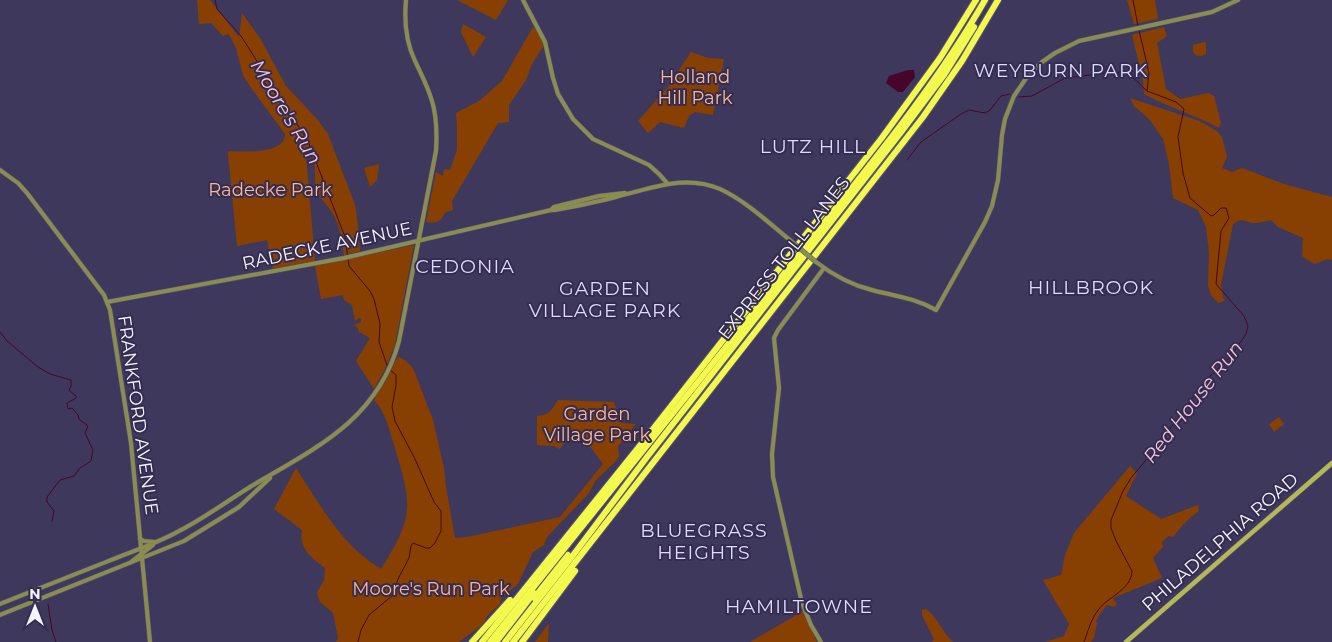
<svg xmlns="http://www.w3.org/2000/svg" width="1332" height="642" viewBox="0 0 1332 642" font-family="Montserrat,sans-serif">
<style>
.green{fill:#884002}
.water{fill:#45062a}
.lines{fill:none;stroke-linecap:round;stroke-linejoin:round}
.stream{stroke:#45062a;stroke-width:1}
.tertiary-casing{stroke:#5b5676;stroke-width:5}
.secondary-casing{stroke:#5b5676;stroke-width:5.5}
.motorway-casing{stroke:#5b5676;stroke-width:8}
.tertiary{stroke:#8a8d50;stroke-width:4}
.secondary{stroke:#b4b953;stroke-width:4.5}
.motorway{stroke:#f3f94d;stroke-width:6}
.tertiary-bridge-casing{stroke:#5b5676;stroke-width:5;stroke-linecap:butt}
.tertiary-bridge{stroke:#8a8d50;stroke-width:4}
.labels{text-anchor:middle;dominant-baseline:central;stroke-width:4;stroke-linejoin:round;paint-order:stroke}
.park-label{font-size:18px;fill:#fab891;stroke:#342d51}
.street-label{font-size:18px;fill:#f5f4fd;stroke:#342d51}
.neighbourhood-label{font-size:19px;letter-spacing:1px;fill:#dedafe;stroke:#342d51}
.water-label{font-size:19px;font-style:italic;fill:#f4c3d8;stroke:#342d51}
</style>
<rect width="100%" height="100%" fill="#3e385c"/>
<!-- green -->
<g class="green">
<path d="M197,0H210L239,37L242,13L260,38L286,86L317,119L328,134L355,205L357,217L360,251L344,255C342,244 341,231 336,220C332,209 322,202 317,191C312,178 319,168 310,153L306,154L315,261L273,269L267,240L237,246L228,153L229,151C243,152 286,154 285,134L249,85L243,75L236,48L229,34L223,36L211,23L199,24Z"/>
<path d="M457,0H508L496,20Z"/>
<path d="M1127,0H1155L1158,19L1134,24Z"/>
<path d="M463,24L486,37L473,57L461,32Z"/>
<path d="M533,27L541,35L544,45L532,64L526,80L509,105V122L498,123L452,201L453,210L446,212C440,221 438,224 426,222L436,172L443,176L444,169L450,170L457,150V124L456,113L479,101L502,81Z"/>
<path d="M1164,27L1167,36L1157,43L1166,89L1180,99L1208,93L1214,96L1221,123L1219,128C1195,115 1168,107 1144,94L1143,80L1132,35Z"/>
<path d="M1204,42L1206,43V54C1201,57 1196,57 1193,52V45Z"/>
<path d="M691,52L708,58L724,59L713,115L695,112L689,116L684,128L660,122L648,133L638,121L668,87Z"/>
<path d="M1130,98L1199,121L1217,131L1222,137L1227,157L1222,168L1232,172L1242,168L1284,184L1332,197V260L1328,259L1314,264L1302,256L1303,238L1278,227L1271,220C1266,221 1259,223 1253,223C1244,222 1243,217 1233,224L1221,285L1224,301L1218,303L1211,295L1208,285L1209,252L1206,227L1198,210L1173,198L1169,164L1163,139L1149,119L1134,106Z"/>
<path d="M379,164L377,180L370,187L364,168Z"/>
<path d="M414,245L395,344L387,365L374,389L356,361L370,338L359,332L358,328L354,325L361,322V319L359,318L355,321L352,305L344,300L343,295L321,299L315,266Z"/>
<path d="M399,357L406,361L413,368L433,420L444,468L446,487L455,538L467,537L560,517L603,464L592,449L581,439L566,440L560,449L554,446L537,445V416C549,415 552,410 558,400L614,402L621,423L636,424L618,446L619,456L617,460L596,480L589,493L547,537L544,545L533,552L518,584L501,598L500,604L487,616L483,624L459,642H336L338,638L333,613L320,602L317,593L324,580L325,568C311,557 299,549 302,530L274,509L296,468C320,505 342,546 381,569C415,515 412,505 394,445C389,429 386,413 374,400L388,377L397,358Z"/>
<path d="M1279,417L1284,424L1274,432L1269,424Z"/>
<path d="M1130,466L1137,473L1126,496L1161,519L1198,505L1199,511C1188,518 1181,527 1173,537L1168,536L1162,542L1163,547L1153,558L1162,578L1113,598L1117,604L1114,607L1107,605L1099,615L1096,622L1097,623L1094,638L1091,642H1045L1064,636L1069,624L1043,580L1061,575L1065,555L1074,533Z"/>
<path d="M926,609C935,614 943,633 953,642H932L934,639L922,615V610Z"/>
<path d="M802,611L817,642H750L798,614Z"/>
<path d="M549,623L548,642H535Z"/>
</g>
<!-- water -->
<path class="water" d="M908,70H914L915,77L903,92H898L886,83L889,76Z"/>
<g class="lines">
<!-- stream -->
<g class="stream">
<path d="M215,0L217,9L241,36L250,50L258,63L259,74L264,82L280,98L308,141L345,237L349,266L370,291L374,299L380,324L379,342L388,368L396,375V385L392,407L395,421L415,459L434,502L441,511V531L435,543L430,548H426L413,543L411,546L409,558L398,579L393,595L369,615L361,630L358,642"/>
<path d="M1133,0L1138,26"/>
<path d="M1019,97L1032,96L1065,78L1114,72C1134,73 1134,80 1147,91"/>
<path d="M907,160L921,142L961,114L969,110L985,113L990,110L1001,96L1010,94"/>
<path d="M0,332L7,341L38,367L50,374L71,380V386L69,390L76,396V398L67,403L68,409L72,408L78,415L79,419L88,426L85,433L93,450L91,461L80,468L74,476L60,480L47,497V502L54,511L52,521"/>
<path d="M48,604L52,630L56,642"/>
<path d="M1084,642C1088,631 1091,619 1099,609C1109,596 1131,590 1132,571L1116,541L1111,528V520L1123,491L1131,478L1159,444L1193,397L1210,376L1231,356L1246,334L1248,326L1244,316L1216,284L1221,231L1229,218L1226,208H1221L1214,215L1211,216L1190,198L1183,173L1178,137L1184,109L1176,102L1147,91L1149,73L1139,30"/>
</g>
<defs>
<g id="tertiary">
<path d="M523,0L545,42L553,78L558,94L573,119L593,139L649,165L659,174L667,183"/>
<path d="M0,170L18,183L27,193L104,295L110,310L131,443L150,642"/>
<path d="M551,210L554,207L599,196L625,193"/>
<path d="M816,262C833,275 851,285 872,290C894,296 915,298 936,310L985,222L992,206L998,180L1002,135L1005,119L1014,96L1029,74L1042,62L1055,53L1079,41L1212,12L1238,0"/>
<path d="M107,302L344,258L551,210H555C576,206 598,202 619,196C653,188 686,174 720,189C746,201 769,223 791,241"/>
<path d="M140,539L144,541L155,542"/>
<path d="M131,562L153,545"/>
<path d="M0,604C35,590 70,576 106,562C130,552 156,544 179,531C207,517 232,497 260,481C322,445 379,416 399,341L436,151C437,134 437,117 432,101C428,87 421,74 415,61C406,42 404,21 406,0"/>
<path d="M0,615L184,541L239,507L270,478"/>
<path d="M821,642L811,625L802,603L773,477L772,454L779,388L774,338L778,330L824,268"/>
</g>
<path id="secondary" d="M1126,642L1332,463"/>
<g id="motorway">
<path d="M534,598L568,555"/>
<path d="M472,642L510,600"/>
<path d="M482,642L643,442L881,139L940,58L976,0"/>
<path d="M490,642C594,510 701,380 805,247C868,167 934,89 985,0"/>
<path d="M496,642L534,593"/>
<path d="M505,642L571,558L647,457L902,131L944,75L974,27"/>
<path d="M513,642L923,117L962,61L998,0"/>
<path d="M522,642L575,571"/>
</g>
</defs>
<!-- tertiary casing -->
<use href="#tertiary" class="tertiary-casing"/>
<!-- secondary casing -->
<use href="#secondary" class="secondary-casing"/>
<!-- motorway casing -->
<use href="#motorway" class="motorway-casing"/>
<!-- tertiary -->
<use href="#tertiary" class="tertiary"/>
<!-- secondary -->
<use href="#secondary" class="secondary"/>
<!-- motorway -->
<use href="#motorway" class="motorway"/>
<defs>
<path id="tertiary-bridge" d="M791,241L816,262"/>
</defs>
<!-- tertiary-bridge casing -->
<use href="#tertiary-bridge" class="tertiary-bridge-casing"/>
<!-- tertiary-bridge -->
<use href="#tertiary-bridge" class="tertiary-bridge"/>
</g>
<g class="labels">
<!-- park labels -->
<g class="park-label">
<text x="695" y="77">Holland<tspan x="695" dy="21">Hill Park</tspan></text>
<text x="270" y="190">Radecke Park</text>
<text x="597" y="414">Garden<tspan x="597" dy="21">Village Park</tspan></text>
<text x="431" y="589">Moore's Run Park</text>
</g>
<!-- street labels -->
<g class="street-label">
<text transform="translate(327 246) rotate(-12)">RADECKE AVENUE</text>
<text transform="translate(784 258) rotate(-52)">EXPRESS TOLL LANES</text>
<text transform="translate(138 415) rotate(82)">FRANKFORD AVENUE</text>
<text transform="translate(1220 542) rotate(-41)">PHILADELPHIA ROAD</text>
</g>
<!-- neighbourhood labels -->
<g class="neighbourhood-label">
<text x="1061" y="70">WEYBURN PARK</text>
<text x="813" y="146">LUTZ HILL</text>
<text x="465" y="266">CEDONIA</text>
<text x="1091" y="287">HILLBROOK</text>
<text x="605" y="288">GARDEN<tspan x="605" dy="22">VILLAGE PARK</tspan></text>
<text x="704" y="530">BLUEGRASS<tspan x="704" dy="22">HEIGHTS</tspan></text>
<text x="799" y="606">HAMILTOWNE</text>
</g>
<!-- water labels -->
<g class="water-label">
<text transform="translate(286 112) rotate(59)">Moore's Run</text>
<text transform="translate(1193 402) rotate(-52)">Red House Run</text>
</g>
</g>
<!-- north arrow -->
<g transform="translate(35 607)" stroke="#342d51" stroke-width="4" paint-order="stroke">
<path d="M0-4L9 19L0 12L-9 19Z" fill="#f5f4fd"/>
<text y="-8" font-size="14" font-weight="bold" text-anchor="middle" fill="#f5f4fd">N</text>
</g>
</svg>
